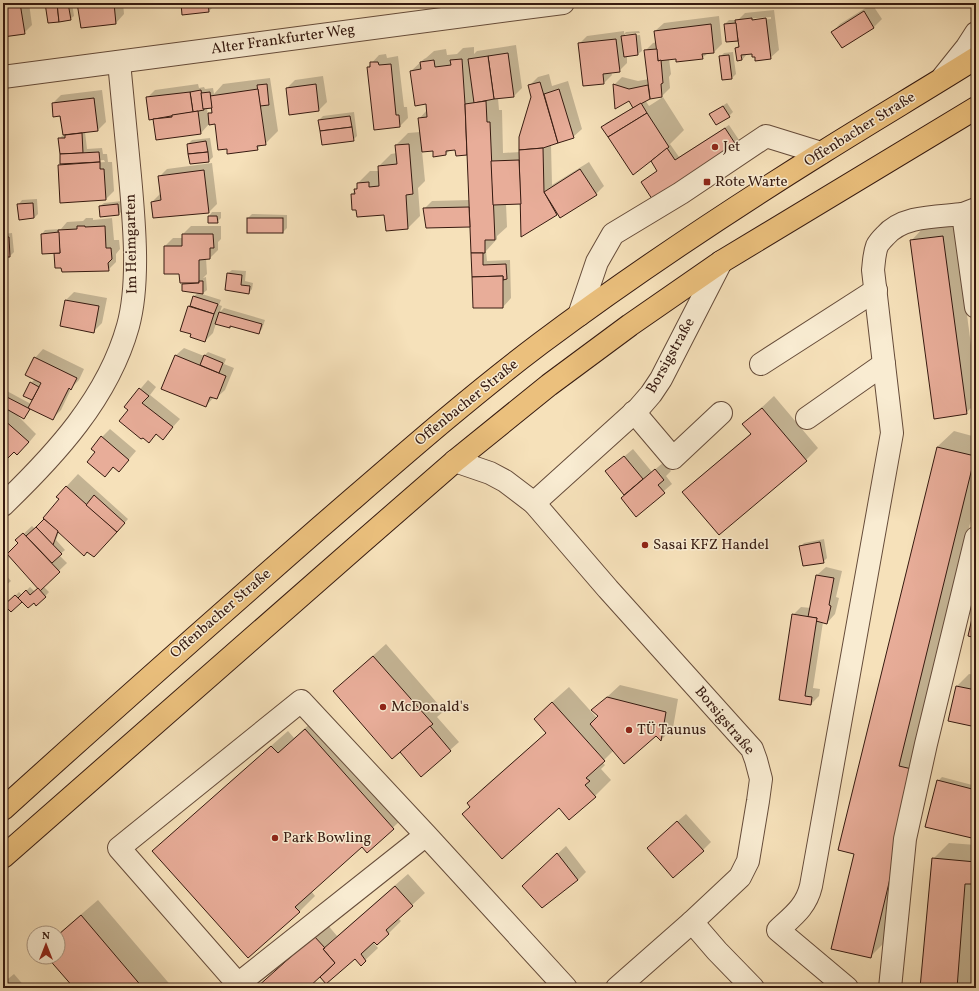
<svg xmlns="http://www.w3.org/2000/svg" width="979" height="991" viewBox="0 0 979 991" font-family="Vollkorn,serif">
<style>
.shadow{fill:#0003;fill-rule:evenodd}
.building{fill:#e8ad99;stroke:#361a10}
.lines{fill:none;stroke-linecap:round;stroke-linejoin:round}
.minor-casing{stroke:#664c3a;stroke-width:24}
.major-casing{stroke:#361a10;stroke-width:24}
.minor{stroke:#f9ecd2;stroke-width:22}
.major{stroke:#ebc07d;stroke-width:22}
.poi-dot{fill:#8f2418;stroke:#f9ecd2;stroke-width:1.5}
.labels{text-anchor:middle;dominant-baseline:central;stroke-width:3;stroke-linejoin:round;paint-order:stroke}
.street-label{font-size:15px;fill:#361a10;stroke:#f9ecd2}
.poi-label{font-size:15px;fill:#361a10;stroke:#f9ecd2;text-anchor:start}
</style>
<rect width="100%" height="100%" fill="#f6e1ba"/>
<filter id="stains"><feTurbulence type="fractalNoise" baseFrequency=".005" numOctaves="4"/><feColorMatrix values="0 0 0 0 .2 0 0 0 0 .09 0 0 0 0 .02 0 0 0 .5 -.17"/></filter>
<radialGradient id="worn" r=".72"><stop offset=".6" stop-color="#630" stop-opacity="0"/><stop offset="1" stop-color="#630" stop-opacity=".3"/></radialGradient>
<!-- shadow -->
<g class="shadow">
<path d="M3,3H29L32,25L24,33L3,36Z"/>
<path d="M46,3H72L74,16L70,19Z"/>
<path d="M78,3H123L124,14L116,23Z"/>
<path d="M182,3H217L209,11Z"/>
<path d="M872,4L882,19L874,27L842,47L832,32L840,24Z"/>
<path d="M774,10L779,50L770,58L756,55L753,53L747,54L742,60L736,48L739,45V40L727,41L725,24L729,20H738L745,13ZM771,17V19L744,21V19Z"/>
<path d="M719,16L722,44L714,52L708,53L702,58L669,59L671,74L669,77L670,88L662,96L649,98L645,100L649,106L663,97L684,130L670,144L679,157L729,125L743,146L642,182L658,171L651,159L603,127L606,123L634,107L629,100L614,85L622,77L638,81L649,79L645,51L653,43L657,42L655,31L664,23Z"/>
<path d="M624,31V34L626,32L639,31L640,33L625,34V36L640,35L642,51L638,54L627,56V63L619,71L611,72L612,75L604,83L579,44L587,36Z"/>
<path d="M516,45L522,88L514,96L498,98L499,110H502L503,153L520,152L532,97L530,85L538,77L549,74L552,86L568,81L582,129L573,137L551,145L552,185L589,162L604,186L596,194L558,214L522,235V203L506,204L507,227L497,236V239L486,251L487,261L510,260L511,298L503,307H474L471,225L424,209L432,201L470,200L468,154L457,155L456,148L451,149L446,154L433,150L422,151L425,181L418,188L420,216L408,228L352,194L358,187V183L370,171H379V166L391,154L397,153L396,145L408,133L420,132L419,119L427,110L426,103L411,71L424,59L426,58L434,51L446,49L447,55L457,54L463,48L474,47V54L477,51Z"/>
<path d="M733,52L736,74L732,78L720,57L724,53Z"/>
<path d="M386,54L387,58L398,56L404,107H407L408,118L400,126L368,67L379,55Z"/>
<path d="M323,76L327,102L319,110L287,88L295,80Z"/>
<path d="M270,78L278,131L265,144H262L257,149L228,148L216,123L209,124L201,133L154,118L147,98L155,90L198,84L199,88L204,87L205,89L213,88L214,94L223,84ZM213,107V110L208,115L207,108Z"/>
<path d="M102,90L106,122L98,130L85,132L87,149L102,148L103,154H107L108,162H112L114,191L106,199L59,165L61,163L59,139L63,135L61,115L54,116L53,103L61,95ZM104,160L105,162L66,165V163Z"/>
<path d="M727,103L733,112L729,116L710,114Z"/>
<path d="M354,112L357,136L353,140L319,120L323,116Z"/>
<path d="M210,138L213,157L209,161L188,144L192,140Z"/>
<path d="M212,163L217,204L209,212L154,217L152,202L160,194L159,177L167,169Z"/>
<path d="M37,199L38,214L34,218L20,219L19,204L22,200Z"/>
<path d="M122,201V211L119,214L100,206L104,203Z"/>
<path d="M212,212H221V218L217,222L209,216Z"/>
<path d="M252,214L287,215V228L283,232L248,218Z"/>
<path d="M86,218H93V220L112,218L114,240H119L120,249L116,254V262L108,270L55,252L42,234L45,230L61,229L67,222L83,221Z"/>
<path d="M955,224L976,383V403L966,413L911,241L923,228Z"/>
<path d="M191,226H221V239L218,242V250L210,258H206L207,274L203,278L206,277L207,290L202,294L221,300L219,305L222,306L220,312L224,308L265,320L262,329L258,333L231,325L229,327L216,323L213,333L205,341L192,333L189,306L192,303L194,296L198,293L183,284L185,282L165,246L173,238H183V234Z"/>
<path d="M12,233L14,252L10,256H6V262L3,265V234Z"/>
<path d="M232,270L246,271L245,281L253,283L252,289L249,293L228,273Z"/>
<path d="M74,292L107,298L102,323L94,331L66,300Z"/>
<path d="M184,348L204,356L208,352L226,359L224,364L234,368L225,390L216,398L214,397L206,406L175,356Z"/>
<path d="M43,349L84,369L79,380L72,387L61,410L53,418L31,408L24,418L15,413L36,434L26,446L3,456V391L5,390L31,404L35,395L32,399L31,383L35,379V358Z"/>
<path d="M148,380L156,387L150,395L180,419L163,438L157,434L149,442L129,410L125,407Z"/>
<path d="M774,396L818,448L806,460L719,534L683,493L696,480L751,433L744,424Z"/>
<path d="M110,429L136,451L119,471L114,467L105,475L96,451L102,437Z"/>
<path d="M954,431L976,437V499L915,750L886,941L870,957L855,853L937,447Z"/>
<path d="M633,449L652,472L664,462L671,471L666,476L672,484L636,515L622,498L625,495L606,472Z"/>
<path d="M78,474L128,519L106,544L59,532L56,540L65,550L59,555L67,563L43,586L49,592L37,605L34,602L22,600L3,605V600L7,604L19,592L22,595L30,587L35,592L39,588L20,543L17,540L32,526L35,529L45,519L60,499L66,487Z"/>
<path d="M824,539L827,558L823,562L800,547L804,543Z"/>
<path d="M826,567L842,571L836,597L839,598L835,614L827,623L823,622L813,688L820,689L819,696L811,704L780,699L793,615L801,607L811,608L817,575Z"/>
<path d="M3,572L11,581L3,588Z"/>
<path d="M386,644L444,711L437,717L459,742L421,776L400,750L334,691Z"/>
<path d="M969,674L976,675V726L949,720L957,686Z"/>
<path d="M620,685L678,699L673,728L661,740L656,734L614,750L602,762L605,765L601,769L611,780L595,796L559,807H471L468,803L484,787L547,732L551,703L569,687L597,718L599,716L593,710Z"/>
<path d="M322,713L410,812L367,851L362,846L311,891L315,896L299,912L154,851L170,835L288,731L294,738Z"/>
<path d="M942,777L976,786V838L938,781Z"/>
<path d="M686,814L711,842L703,850L656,840Z"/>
<path d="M949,843L976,845V926L971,988H921L933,859Z"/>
<path d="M566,846L586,872L578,880L532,878Z"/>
<path d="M408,874L425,893L398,918L401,921L389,933L377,944L374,941L373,942L378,948L361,964L355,957L326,983L320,976L306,988H257L327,924L337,936Z"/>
<path d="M98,900L173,988H75L49,957H58V934Z"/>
<path d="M14,974L26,988H3V983Z"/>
</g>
<!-- building -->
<g class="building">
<path d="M3,3H20L25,34L3,37Z"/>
<path d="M45,3H57L59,22L48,23Z"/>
<path d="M57,3H68L71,20L59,22Z"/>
<path d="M77,3H114L116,24L81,28Z"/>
<path d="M137,3H151V5L138,6Z"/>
<path d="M151,3H164V4L151,5Z"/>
<path d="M181,3H208L209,12L182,15Z"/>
<path d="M864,11L874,28L842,48L831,32Z"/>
<path d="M752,18V20L766,18L771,59L755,61V57H752V54L741,55L742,60L737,61L735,48L739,47L735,20Z"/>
<path d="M736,23L738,41L726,42L724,24Z"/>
<path d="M711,24L714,53L702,54L703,59L676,62V59L658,61L654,31Z"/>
<path d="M636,34L638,55L624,57L621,36Z"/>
<path d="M616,39L620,72L603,74L604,84L583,86L578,43Z"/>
<path d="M657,49L658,61L661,60L663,83L661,84L662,97L650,99L644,50Z"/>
<path d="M508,53L514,97L494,99L488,56Z"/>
<path d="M729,55L732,79L722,80L719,56Z"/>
<path d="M488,56L494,99L474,103L468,59Z"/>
<path d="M462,59L465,104L467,155L456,156L455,150L446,151V155L433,157V151L422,152L418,118L427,117L426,104L415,106L410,71L421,69L420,62L434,60L435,67L451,65L450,60Z"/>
<path d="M370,62H378L379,65L391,64L396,115H399L400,127L374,130L367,67H370Z"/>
<path d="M540,82L558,143L543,148L519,150V137L531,97L528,85Z"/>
<path d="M267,84L269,105L260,106L257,85Z"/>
<path d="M316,84L319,111L289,115L286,88Z"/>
<path d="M613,84L629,89L648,85L650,99L633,108L629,101L615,109Z"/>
<path d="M258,89L266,145L257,146L258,150L227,154V149L218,150L215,124L209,125L208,113H212L210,96Z"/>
<path d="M559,89L574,138L558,143L544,94Z"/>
<path d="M201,90L204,110L193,112L190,92Z"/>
<path d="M190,92L193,112L149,120L146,97Z"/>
<path d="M210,92L212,108L203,109L201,93Z"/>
<path d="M94,98L98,131L63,135L60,116L53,117L52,103Z"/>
<path d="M486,101L487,122H490L495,240H485V253H471L465,104Z"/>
<path d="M641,103L647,113L608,137L601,127Z"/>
<path d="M723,106L730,117L716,125L709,114Z"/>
<path d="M198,111L201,134L156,140L153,119L172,117V115Z"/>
<path d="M647,113L669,147L633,175L608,137Z"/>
<path d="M350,116L352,127L320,131L318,120Z"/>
<path d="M352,127L354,141L322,145L320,131Z"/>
<path d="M725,128L740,151L656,205L641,182L657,171L651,161L667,148L675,160Z"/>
<path d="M82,133L83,153L60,154L58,138H65V135Z"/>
<path d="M206,141L208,152L188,154L187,144Z"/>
<path d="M409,144L413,194L406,195L408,229L386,231L384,215L357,217L356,210H352L351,194H355L354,189H357V183L369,182V187L379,186L378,166L397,164L395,145Z"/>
<path d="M543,148L544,192L557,215L521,237L519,150Z"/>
<path d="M99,152L100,162L60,164V154Z"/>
<path d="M208,152L209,162L190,164L188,154Z"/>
<path d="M519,160L521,204L493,205L491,161Z"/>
<path d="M100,162V169H104L106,200L60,203L58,165Z"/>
<path d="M580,169L597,195L560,218L544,192Z"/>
<path d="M204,170L209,213L153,218L151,202L161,200L158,176Z"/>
<path d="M33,203L34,218L19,220L17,204Z"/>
<path d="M118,204L119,215L100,217L99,206Z"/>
<path d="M469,207L470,227L426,228L423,208Z"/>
<path d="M208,216H217L218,223H208Z"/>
<rect x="247" y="218" width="36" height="15"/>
<path d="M77,226H85V227L105,226L106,248H111L112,259L108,263L109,271L62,272L61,268H55L54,253H60L58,230L77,229Z"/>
<path d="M59,232L60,253L42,254L41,234Z"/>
<path d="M182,234H213L214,248H210V259L199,260V283H180L179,274H164V246H182Z"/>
<path d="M943,236L967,414L934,419L910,240Z"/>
<path d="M3,237H9L10,257H3Z"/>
<path d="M471,253H483V265L506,264L507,279L503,280V276L472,277Z"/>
<path d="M227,273L242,275L241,285L250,286L249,294L225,290Z"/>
<path d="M503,276V308H473L472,277Z"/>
<path d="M199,281H203V294L182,291V284L199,283Z"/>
<path d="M193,296L218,304L214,314L190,306Z"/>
<path d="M65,300L99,306L94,333L60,326Z"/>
<path d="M188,306L214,314L205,342L190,337L191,334L180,331Z"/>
<path d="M219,312L262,324L259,334L230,326V328L215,324Z"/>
<path d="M175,355L226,376L217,399L210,397L206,407L161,389Z"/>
<path d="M204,355L223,363L219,373L200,365Z"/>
<path d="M34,357L77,378L71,390L69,388L53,420L28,408L41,383L25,375Z"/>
<path d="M30,382L39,387L32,400L23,396Z"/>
<path d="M139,388L149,396L142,403L173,427L163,440L156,434L149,443L143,438L141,439L119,421L128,410L124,407Z"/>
<path d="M3,395L30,409L24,419L3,407Z"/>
<path d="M762,408L807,461L719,535L682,492L751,434L742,424Z"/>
<path d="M3,419L29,442L17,455L14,452L6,460L3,457Z"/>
<path d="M101,436L129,460L119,472L113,467L105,477L87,462L95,452L91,449Z"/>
<path d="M937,447L975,456L899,766L916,770L871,958L831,949L854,854L838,850Z"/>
<path d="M624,456L643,479L624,495L605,471Z"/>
<path d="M655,469L664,480L658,485L665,493L636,517L621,498Z"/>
<path d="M66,486L117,532L94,557L87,552L84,556L43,518L59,499L56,497Z"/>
<path d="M94,495L125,523L117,532L86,505Z"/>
<path d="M44,519L58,531L53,545L36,527Z"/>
<path d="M36,527L62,554L52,563L26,536Z"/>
<path d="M23,533L60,572L40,591L7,554L18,543L15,540Z"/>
<path d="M820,542L824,563L803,566L799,546Z"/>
<path d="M816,575L834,578L829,605L831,606L827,624L816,621L817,618L808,617Z"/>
<path d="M3,580L8,585L3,589Z"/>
<path d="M38,588L46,597L36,606L34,603L28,608L18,598L26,590L30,595Z"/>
<path d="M15,595L22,602L11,612L4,605Z"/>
<path d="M976,601V638L968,636Z"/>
<path d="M792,614L817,618L805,696L812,697L811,705L779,700Z"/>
<path d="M373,656L433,724L392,759L333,691Z"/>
<path d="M956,686L976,690V727L948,721Z"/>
<path d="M607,697L666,712L661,741L656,736L624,764L590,724L598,716L591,710Z"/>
<path d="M552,702L605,761L586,778L590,781L585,785L596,797L569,820L559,808L502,859L462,814L470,807L467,803L546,733L534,719Z"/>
<path d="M430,726L451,751L421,777L400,752Z"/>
<path d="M305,729L394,829L367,853L362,847L295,907L300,912L248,958L152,851L271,746L278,753Z"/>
<path d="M937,780L976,790V839L925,827Z"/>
<path d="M677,821L704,851L673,878L647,848Z"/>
<path d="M557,853L578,880L542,908L522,886Z"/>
<path d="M932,858L976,862V884H965L957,988H920Z"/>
<path d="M395,886L413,906L386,930L389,934L377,945L374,942L361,954L366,961L361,966L355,959L326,984L320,977L335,963L323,949Z"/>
<path d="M81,915L143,988H74L47,957H58V935Z"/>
<path d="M314,936L325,948L323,949L335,963L308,988H256Z"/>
</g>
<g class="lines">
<defs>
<g id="minor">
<path d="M3,77L563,3"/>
<path d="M943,77L967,47L976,33"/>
<path d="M976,209L963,214L976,307"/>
<path d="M579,315L597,262L613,234L681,193L766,136L821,153"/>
<path d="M761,364L876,290"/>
<path d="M634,412L673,458L721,413"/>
<path d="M807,418L884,364"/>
<path d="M455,461L490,473L505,481L534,503L608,589L752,749L756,760L761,779L758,801L748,861L740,877L692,922L617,988"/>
<path d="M534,503L638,409L651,394L661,379L721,262"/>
<path d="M3,505C55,455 108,398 128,326C140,282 134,221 130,176C126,138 123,100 119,62"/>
<path d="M426,835L238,984L119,848L301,701L426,835L566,988"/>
<path d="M692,922L717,951L753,988"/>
<path d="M847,988L778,930C793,916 806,907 811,886L892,433L873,270C874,262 874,254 877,246C879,242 882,239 885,236C903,215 937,217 963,214"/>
<path d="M890,988L905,839L926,744L976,538"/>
</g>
<g id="major">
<path d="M3,809C107,715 212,622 318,529C391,466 464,401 541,343C632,275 727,212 823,152C874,120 925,90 976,58"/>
<path d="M3,857L362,542L455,461L549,385L630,325L721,262L976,108"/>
</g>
</defs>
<!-- minor casing -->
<use href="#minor" class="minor-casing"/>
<!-- major casing -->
<use href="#major" class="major-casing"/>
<!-- minor -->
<use href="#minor" class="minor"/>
<!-- major -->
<use href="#major" class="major"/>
</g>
<!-- markers -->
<g class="poi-dot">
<circle cx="715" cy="147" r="4"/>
<rect x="703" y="178" width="8" height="8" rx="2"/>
<circle cx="645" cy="545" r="4"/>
<circle cx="383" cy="707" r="4"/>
<circle cx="629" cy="730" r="4"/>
<circle cx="275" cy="838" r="4"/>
</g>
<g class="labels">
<!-- street labels -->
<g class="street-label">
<text transform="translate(283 40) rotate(-8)">Alter Frankfurter Weg</text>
<text transform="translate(860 130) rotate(-32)">Offenbacher Straße</text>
<text transform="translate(132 244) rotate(-91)">Im Heimgarten</text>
<text transform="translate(671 356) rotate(-61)">Borsigstraße</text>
<text transform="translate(467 403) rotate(-39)">Offenbacher Straße</text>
<text transform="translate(221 614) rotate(-41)">Offenbacher Straße</text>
<text transform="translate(724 721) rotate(50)">Borsigstraße</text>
</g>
<!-- poi labels -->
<g class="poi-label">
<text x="723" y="147">Jet</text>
<text x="715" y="182">Rote Warte</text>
<text x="653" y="545">Sasai KFZ Handel</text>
<text x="391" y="707">McDonald's</text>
<text x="637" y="730">TÜ Taunus</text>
<text x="283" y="838">Park Bowling</text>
</g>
</g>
<!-- margin -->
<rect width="979" height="991" fill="none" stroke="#f6e1ba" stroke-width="16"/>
<rect x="4" y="4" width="971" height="983" fill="none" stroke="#361a10" stroke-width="2"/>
<rect x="8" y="8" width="963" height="975" fill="none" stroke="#361a10"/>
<!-- north arrow -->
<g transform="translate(46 945)"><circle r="19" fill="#f9ecd2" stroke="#ab9884"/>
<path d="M0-3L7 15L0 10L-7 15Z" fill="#8f2418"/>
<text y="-6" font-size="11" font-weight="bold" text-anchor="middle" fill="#361a10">N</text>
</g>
<rect width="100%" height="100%" filter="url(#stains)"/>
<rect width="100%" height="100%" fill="url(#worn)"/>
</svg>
